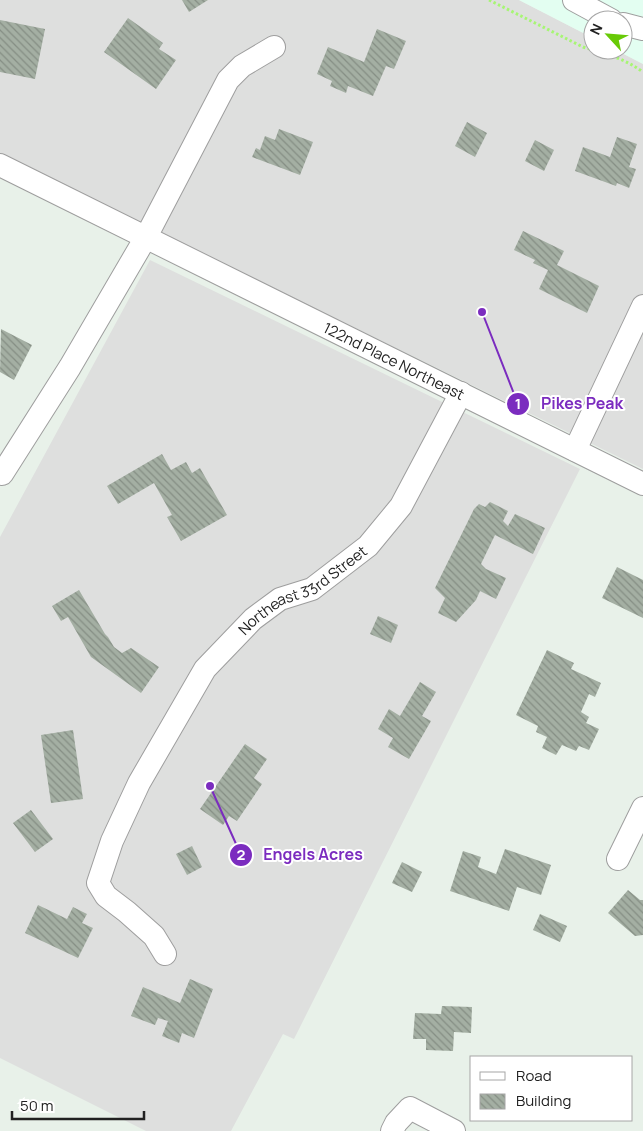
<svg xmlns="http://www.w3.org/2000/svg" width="643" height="1131" viewBox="0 0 643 1131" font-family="Manrope,sans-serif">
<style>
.residential{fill:#dedfde}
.education{fill:#e3fef1}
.building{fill:url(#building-back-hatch)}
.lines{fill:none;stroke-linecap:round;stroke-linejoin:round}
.minor-casing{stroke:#9e9e9e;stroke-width:24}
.path{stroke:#a7f574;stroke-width:3;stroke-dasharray:2.5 2.5;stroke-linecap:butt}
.minor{stroke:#fff;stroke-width:22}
.labels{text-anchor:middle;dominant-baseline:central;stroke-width:4;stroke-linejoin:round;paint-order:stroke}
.street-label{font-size:15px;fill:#212121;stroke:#fff}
.leader{fill:none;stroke:#7b2cbf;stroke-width:2}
.callout-dot{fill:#7b2cbf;stroke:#fff;stroke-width:2}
.mark-label{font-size:15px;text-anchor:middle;font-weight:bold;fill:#fff}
.callout-label{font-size:16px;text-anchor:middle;font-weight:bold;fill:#7b2cbf;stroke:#fff;stroke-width:4;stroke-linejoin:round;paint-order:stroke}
</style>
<defs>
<pattern id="building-back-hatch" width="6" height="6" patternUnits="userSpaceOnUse" patternTransform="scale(1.25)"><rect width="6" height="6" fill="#a4afa3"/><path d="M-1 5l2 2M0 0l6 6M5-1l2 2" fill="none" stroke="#858e84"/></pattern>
</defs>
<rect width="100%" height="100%" fill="#e8f1e9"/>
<!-- residential -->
<g class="residential">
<path d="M0,0H519L593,38V50H616L643,64V469L0,154Z"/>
<path d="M150,260L580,469L294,1039L283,1034L231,1131H146L0,1058V537Z"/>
</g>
<!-- education -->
<path class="education" d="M519,0H643V64L616,50H623V20H593V38Z"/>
<!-- building -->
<g class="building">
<path d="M182,0H208L189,12Z"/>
<path d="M128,18L163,43L159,49L176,60L156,89L104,52Z"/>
<path d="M0,20L45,29L35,79L0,72Z"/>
<path d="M377,29L406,41L394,69L386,66L373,96L348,86L346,93L330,86L332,81L317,74L328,47L364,62Z"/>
<path d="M467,122L487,133L475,157L455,146Z"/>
<path d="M279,129L313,142L300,175L252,157L256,148L260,150L265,136L275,140Z"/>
<path d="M617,137L637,144L629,167L636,169L629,188L617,183L616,186L575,171L583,147L610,157Z"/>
<path d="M535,140L554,150L544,171L525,161Z"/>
<path d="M523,231L564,251L557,265L599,286L587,313L539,289L548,270L533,263L535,260L514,250Z"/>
<path d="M1,329L32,345L14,380L0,372Z"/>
<path d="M162,454L171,470L186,462L192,473L200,468L227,515L181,541L167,517L172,515L154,483L118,504L107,486Z"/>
<path d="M490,502L508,511L503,521L508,526L515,514L545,528L533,554L495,535L481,564L486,569L506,578L496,599L480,591L476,600L456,622L438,613L445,598L435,588L474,509L479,504L485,507Z"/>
<path d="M617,567L643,580V618L602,598Z"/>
<path d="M79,590L105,634L108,637L114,647L122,653L131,648L159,667L141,693L91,657L68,617L61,621L52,606Z"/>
<path d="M378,616L398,625L391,643L370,634Z"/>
<path d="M547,650L574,663L571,669L601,683L595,697L589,694L581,712L589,717L586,723L599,729L589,750L579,746L576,751L562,745L556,755L542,748L547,737L536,732L538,726L516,715Z"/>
<path d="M420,682L436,692L422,716L431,721L409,759L388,747L393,738L378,729L389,709L400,716Z"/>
<path d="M73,730L83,799L51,803L41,735Z"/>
<path d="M245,744L267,759L254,778L262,784L237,821L229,816L223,825L200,809Z"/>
<path d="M31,810L53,839L35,852L13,823Z"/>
<path d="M192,846L202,867L187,875L176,854Z"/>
<path d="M505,849L551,865L541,895L517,887L509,911L450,891L463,851L481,857L478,867L496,874Z"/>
<path d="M402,862L422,872L412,892L392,883Z"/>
<path d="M628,890L640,900H643V935L635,936L608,913Z"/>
<path d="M38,905L67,919L73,907L87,914L82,923L93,928L78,958L25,933Z"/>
<path d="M540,914L567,926L560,942L533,930Z"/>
<path d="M190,979L213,989L194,1038L182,1033L179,1043L162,1036L168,1021L158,1018L155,1025L131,1016L143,987L180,1003Z"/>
<path d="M442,1006L472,1007L471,1033L454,1032L453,1051L426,1050V1039H413L415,1013L441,1014Z"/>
</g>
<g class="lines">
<defs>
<g id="minor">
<path d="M574,0L611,20"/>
<path d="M623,24L643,29"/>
<path id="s1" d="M0,165L643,484"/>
<path d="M575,450L643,306"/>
<path d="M0,473L2,474L70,367L146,237L228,80L242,66L274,47"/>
<path d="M618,859L643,808"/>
<path id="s2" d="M165,954L154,936L127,912L106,896L98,883L112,841L139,783L205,669L253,619L280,599L312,589L368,546L401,506L461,393"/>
<path d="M392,1131L396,1123L410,1108L454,1131"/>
</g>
</defs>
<!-- minor casing -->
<use href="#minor" class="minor-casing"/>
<!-- path -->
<g class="path">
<path d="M489,0L583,47L593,50"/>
<path d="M593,50C611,55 628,61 643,72"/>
</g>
<!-- minor -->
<use href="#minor" class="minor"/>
</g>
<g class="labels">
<!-- street labels -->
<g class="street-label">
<text stroke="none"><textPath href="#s1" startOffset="440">122nd Place Northeast</textPath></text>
<text stroke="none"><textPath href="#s2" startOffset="466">Northeast 33rd Street</textPath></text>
</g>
</g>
<!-- callouts -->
<path class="leader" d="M482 312L518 404M210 786L241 855"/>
<g class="callout-dot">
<circle cx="482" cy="312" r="5"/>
<circle cx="210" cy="786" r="5"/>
<circle cx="518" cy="404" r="12"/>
<circle cx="241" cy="855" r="12"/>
</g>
<g class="mark-label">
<text x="518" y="409">1</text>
<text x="241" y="860">2</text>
</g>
<g class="callout-label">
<text x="582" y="409">Pikes Peak</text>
<text x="313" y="860">Engels Acres</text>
</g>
<!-- legend -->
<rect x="470" y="1056" width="162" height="65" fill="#ffffff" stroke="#a6a6a6"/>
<rect x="480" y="1072" width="25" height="8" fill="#ffffff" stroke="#a6a6a6"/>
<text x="516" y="1081" font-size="15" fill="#212121">Road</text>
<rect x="480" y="1094" width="25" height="15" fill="url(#building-back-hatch)" stroke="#a6a6a6"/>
<text x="516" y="1106" font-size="15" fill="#212121">Building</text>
<!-- north arrow -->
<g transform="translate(608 35) rotate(296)"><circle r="24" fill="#ffffff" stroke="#a6a6a6"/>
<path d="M0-4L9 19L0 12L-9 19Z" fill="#68ca07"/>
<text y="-8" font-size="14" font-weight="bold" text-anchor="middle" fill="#212121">N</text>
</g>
<!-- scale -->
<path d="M12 1111v8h132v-8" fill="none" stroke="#212121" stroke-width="2.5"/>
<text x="20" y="1111" font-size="15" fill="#212121" stroke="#ffffff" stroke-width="4" paint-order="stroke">50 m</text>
</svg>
